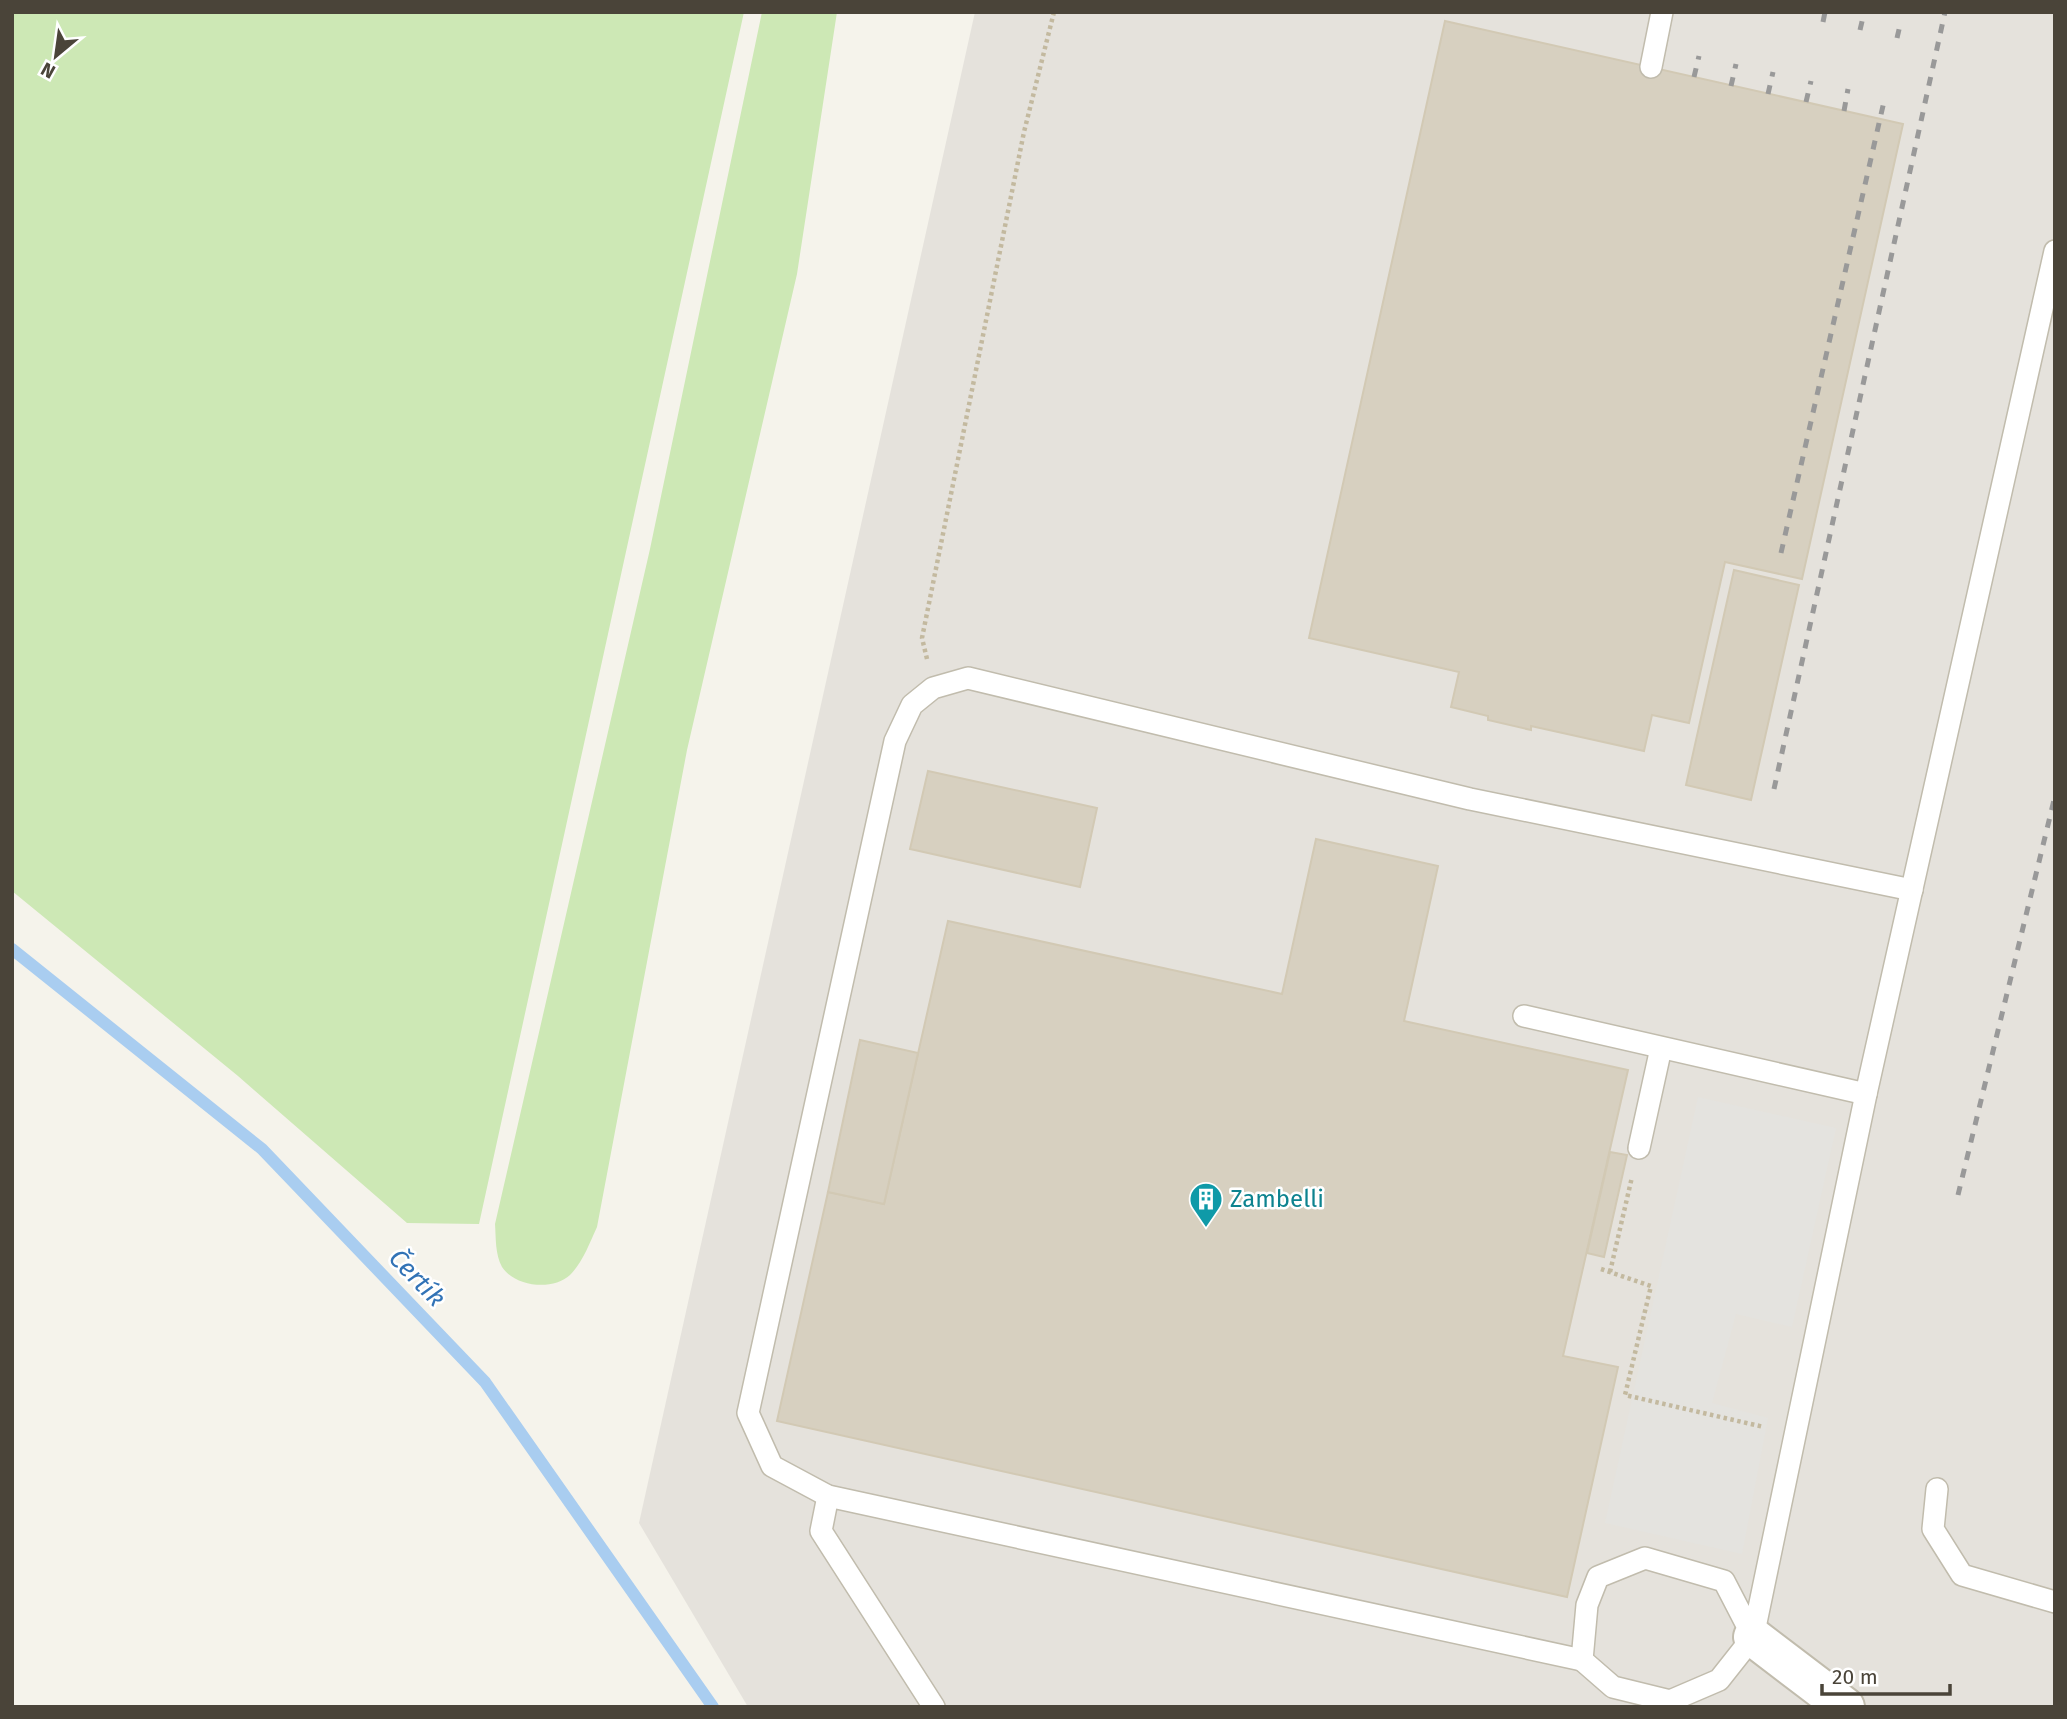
<svg xmlns="http://www.w3.org/2000/svg" width="2067" height="1719" viewBox="0 0 2067 1719" font-family="'Fira Sans',sans-serif">
<style>
.industrial{fill:#e5e2dc}
.green{fill:#cde8b5}
.parking{fill:#e4e3df}
.lines{fill:none;stroke-linecap:round;stroke-linejoin:round}
.stream{stroke:#a9cdf0;stroke-width:12}
.building{fill:#d7d0c0;stroke:#d2c9b4;stroke-width:2}
.lane-casing{stroke:#c1bcad;stroke-width:24}
.street-casing{stroke:#c1bcad;stroke-width:42}
.path{stroke:#c3b99f;stroke-width:4.5;stroke-dasharray:3.5 3.5;stroke-linecap:butt}
.lane{stroke:#fff;stroke-width:21}
.street{stroke:#fff;stroke-width:38}
.rail{stroke:#999;stroke-width:5;stroke-dasharray:9 9;stroke-linecap:butt}
.labels{text-anchor:middle;dominant-baseline:central;stroke-width:5;stroke-linejoin:round;paint-order:stroke}
.culture-label{font-size:24px;fill:#0d838f;stroke:#fff;text-anchor:start}
.water-label{font-size:26px;font-style:italic;fill:#3273b6;stroke:#fff}
</style>
<rect width="100%" height="100%" fill="#f5f3eb"/>
<!-- industrial -->
<path class="industrial" d="M975,12H2055V1707H748L639,1523Z"/>
<!-- green -->
<g class="green">
<path d="M12,12H744L479,1224L407,1223L238,1076L12,891Z"/>
<path d="M762,12H837L797,274L687,750L597,1227C589,1244 583,1262 570,1275C553,1291 515,1287 502,1267C495,1254 496,1238 495,1224L650,549Z"/>
</g>
<!-- parking -->
<path class="parking" d="M1698,1097L1836,1128L1792,1327L1736,1314L1712,1403L1768,1418L1742,1554L1605,1523Z"/>
<g class="lines">
<!-- stream -->
<path class="stream" d="M12,949L262,1149L485,1382L713,1707"/>
</g>
<!-- building -->
<g class="building">
<path d="M1445,21L1903,124L1802,579L1725,562L1689,723L1652,715L1644,751L1531,726V730L1488,720V716L1451,707L1459,672L1309,638Z"/>
<path d="M1734,570L1799,585L1751,800L1686,785Z"/>
<path d="M928,771L1097,808L1080,887L910,849Z"/>
<path d="M1316,839L1438,866L1404,1021L1628,1070L1563,1356L1618,1367L1567,1597L777,1421L828,1192L884,1204L948,921L1282,994Z"/>
<path d="M860,1040L918,1053L884,1204L828,1192Z"/>
<path d="M1610,1152L1627,1155L1604,1257L1587,1253Z"/>
</g>
<g class="lines">
<defs>
<g id="lane">
<path d="M1651,67L1662,12"/>
<path d="M1524,1016L1866,1094"/>
<path d="M1639,1148L1661,1048"/>
<path d="M1937,1489L1933,1529L1962,1575L2055,1602"/>
<path d="M828,1496L821,1531L934,1707"/>
<path d="M1753,1637L1724,1581L1645,1558L1598,1577L1587,1605L1582,1660L1613,1687L1670,1701L1719,1680L1753,1637L1866,1094L2055,251"/>
<path d="M1582,1660L828,1496L772,1466L748,1413L895,741L912,705L933,688L968,678L1470,799L1912,890"/>
</g>
<path id="street" d="M1753,1637L1845,1707"/>
</defs>
<!-- lane casing -->
<use href="#lane" class="lane-casing"/>
<!-- street casing -->
<use href="#street" class="street-casing"/>
<!-- path -->
<g class="path">
<path d="M927,659L922,638L1024,132L1054,12"/>
<path d="M1601,1269L1651,1286L1625,1395L1764,1427"/>
<path d="M1610,1272L1632,1177"/>
</g>
<!-- lane -->
<use href="#lane" class="lane"/>
<!-- street -->
<use href="#street" class="street"/>
<!-- rail -->
<g class="rail">
<path d="M1786,14V12"/>
<path d="M1823,22L1825,12"/>
<path d="M1860,30L1864,13"/>
<path d="M1897,38L1901,21"/>
<path d="M1694,77L1699,56"/>
<path d="M1731,86L1736,64"/>
<path d="M1768,94L1773,72"/>
<path d="M1806,102L1811,81"/>
<path d="M1844,111L1848,89"/>
<path d="M1781,553L1885,97"/>
<path d="M1774,789L1945,12"/>
<path d="M1958,1195L2055,796"/>
</g>
</g>
<!-- icons -->
<defs>
<symbol id="building-pin" viewBox="-11 -11 22 30"><path d="M0 17L-7.5 6A9.5 9.5 0 1 1 7.5 6Z" fill="#0f9aa8" stroke="#fff"/><path d="M-4-6H4V6H1V3H-1V6H-4ZM-2.5-4.3h1.7v1.8h-1.7ZM.8-4.3h1.7v1.8H.8ZM-2.5-1h1.7V.8h-1.7ZM.8-1h1.7V.8H.8Z" fill="#fff"/></symbol>
</defs>
<g fill-rule="evenodd">
<use href="#building-pin" x="1187" y="1180" width="38" height="52"/>
</g>
<g class="labels">
<!-- culture labels -->
<g class="culture-label">
<text x="1230" y="1199">Zambelli</text>
</g>
<!-- water labels -->
<g class="water-label">
<text transform="translate(417 1278) rotate(46)">Čertík</text>
</g>
</g>
<!-- border -->
<rect width="2067" height="1719" fill="none" stroke="#4a4439" stroke-width="28"/>
<!-- north arrow -->
<g transform="translate(56 56) rotate(209)" stroke="#ffffff" stroke-width="5" paint-order="stroke">
<path d="M0-5L12 26L0 18L-12 26Z" fill="#4a4439"/>
<text y="-10" font-size="19" font-weight="bold" text-anchor="middle" fill="#4a4439">N</text>
</g>
<!-- scale -->
<path d="M1822 1684v10h128v-10" fill="none" stroke="#4a4439" stroke-width="3.5"/>
<text x="1832" y="1684" font-size="21" fill="#4a4439" stroke="#ffffff" stroke-width="5" paint-order="stroke">20 m</text>
</svg>
